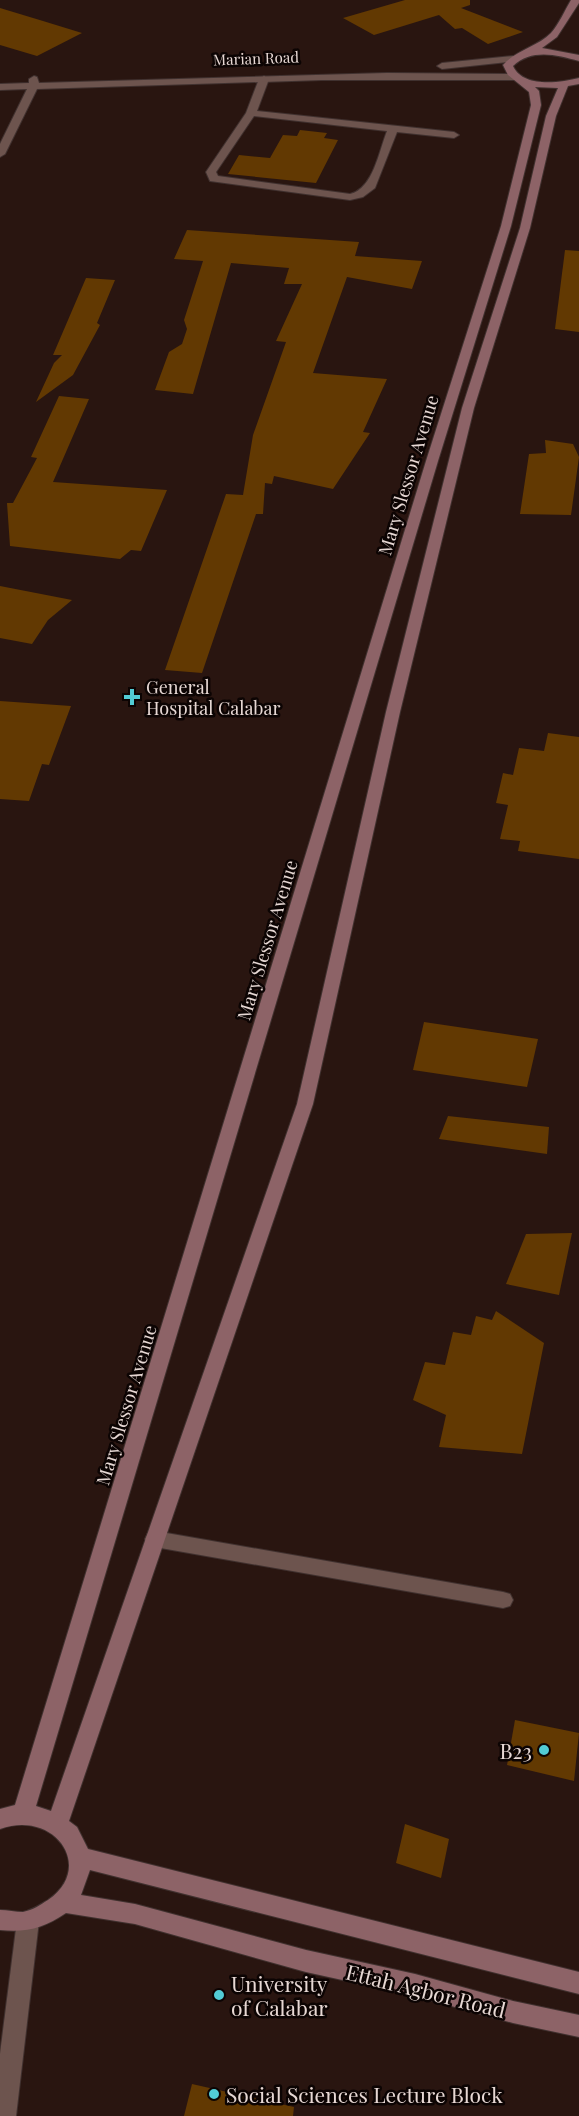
<svg xmlns="http://www.w3.org/2000/svg" width="579" height="2116" viewBox="0 0 579 2116" font-family="'Playfair Display',serif">
<style>
.building{fill:#623902}
.lines{fill:none;stroke-linecap:round;stroke-linejoin:round}
.minor-casing{stroke:#40312f;stroke-width:2}
.tertiary-casing{stroke:#40312f;stroke-width:2}
.secondary-casing{stroke:#40312f;stroke-width:2}
.minor{fill:#6d544e;fill-rule:evenodd}
.tertiary{fill:#6d544e;fill-rule:evenodd}
.secondary{fill:#8d6367;fill-rule:evenodd}
.poi-dot{fill:#52ccd5;stroke:#0c0403;stroke-width:2}
.labels{text-anchor:middle;dominant-baseline:central;stroke-width:5;stroke-linejoin:round;paint-order:stroke}
.far-street-label{font-size:15px;fill:#e7d8d4;stroke:#0c0403}
.street-label{font-size:18px;fill:#e7d8d4;stroke:#0c0403}
.poi-label{font-size:18px;fill:#e7d8d4;stroke:#0c0403;text-anchor:start}
.near-poi-label{font-size:21px;fill:#e7d8d4;stroke:#0c0403;text-anchor:start}
.near-street-label{font-size:21px;fill:#e7d8d4;stroke:#0c0403}
</style>
<rect width="100%" height="100%" fill="#291510"/>
<!-- building -->
<g class="building">
<path d="M405,0H470V5L461,8L523,32L488,44L462,28L455,29L439,15L374,35L343,18Z"/>
<path d="M0,8L43,21L82,33L37,56L0,45Z"/>
<path d="M300,130L327,133L324,138L338,140L316,183L228,174L239,155L270,158L283,135L297,136Z"/>
<path d="M187,230L359,242L355,256L422,261L412,289L347,277L313,373L387,379L363,432L370,433L333,489L274,476L272,484L265,483L263,514H256L202,673L165,670L226,494L243,495L253,435L286,342L276,341L302,284H284L289,268L231,263L193,394L155,390L169,352L182,344L187,329L184,320L203,261L174,259Z"/>
<path d="M565,250L579,251V332L555,329Z"/>
<path d="M86,278L115,280L97,323L100,325L73,375L36,402L54,363L62,355H53Z"/>
<path d="M59,396L89,399L53,482L167,490L141,551L131,550L120,559L10,546L7,503H13L37,458L31,457Z"/>
<path d="M545,440L573,444L579,457L571,515L520,514L529,454L546,453Z"/>
<path d="M0,586L72,600L48,620L32,644L0,638Z"/>
<path d="M0,701L71,706L49,765L42,764L29,801L0,799Z"/>
<path d="M548,733L579,737V859L518,851L520,841L500,839L508,805L496,803L503,773L513,775L519,748L544,751Z"/>
<path d="M424,1022L538,1039L527,1087L413,1070Z"/>
<path d="M448,1116L549,1127L547,1154L439,1139Z"/>
<path d="M572,1233L559,1295L506,1284L526,1234Z"/>
<path d="M496,1311L544,1343L522,1454L439,1447L446,1415L413,1400L425,1362L445,1365L453,1332L471,1335L476,1316L492,1320Z"/>
<path d="M515,1720L579,1733L574,1781L507,1765Z"/>
<path d="M405,1824L449,1839L441,1878L396,1863Z"/>
<path d="M192,2084L294,2107L293,2116H184Z"/>
</g>
<g class="lines">
<defs>
<g id="minor">
<path d="M264,76L269,79L257,111L454,132L459,135L454,138L397,132L375,188L363,197L350,200L210,181L206,172L246,113L259,79ZM254,116L387,131C379,151 373,189 350,194L218,176L216,172Z"/>
<path d="M155,1531L503,1592L510,1594L513,1600L510,1606L503,1608L155,1547L148,1545L145,1539L148,1533Z"/>
<path d="M28,1911L36,1914L39,1921L16,2116H0V2054L17,1921L20,1914Z"/>
</g>
<g id="tertiary">
<path d="M513,56L518,59L516,61L442,69L437,66L442,63Z"/>
<path d="M387,73L515,74L520,77L515,80H322L37,89L5,154L0,157V144L27,89L0,90V84L29,83V79L34,76L37,77L39,83Z"/>
</g>
<path id="secondary" d="M571,0H579V3L557,37L542,48L579,55V61C557,55 532,48 513,66C523,88 559,83 579,78V84L568,86L556,116L530,228L474,408L400,712L313,1104L69,1821L77,1827L88,1849L579,1972V1994L90,1870L81,1895L135,1904L306,1950L415,1974L513,2001L579,2015V2037L513,2023L415,1996L306,1972L135,1924L66,1913C44,1928 26,1933 0,1930V1910C7,1910 16,1912 23,1912C33,1910 40,1905 48,1900C96,1867 54,1809 0,1829V1809L15,1805L426,461L501,226L531,105L529,92L508,75L503,65C516,50 537,47 551,33C559,24 565,10 571,0ZM535,87L558,88L546,116L520,228L462,408L386,712L297,1104L51,1811L36,1806L438,461L511,226L541,105L539,91Z"/>
</defs>
<!-- minor casing -->
<use href="#minor" class="minor-casing"/>
<!-- tertiary casing -->
<use href="#tertiary" class="tertiary-casing"/>
<!-- secondary casing -->
<use href="#secondary" class="secondary-casing"/>
<!-- minor -->
<use href="#minor" class="minor"/>
<!-- tertiary -->
<use href="#tertiary" class="tertiary"/>
<!-- secondary -->
<use href="#secondary" class="secondary"/>
</g>
<!-- markers -->
<g class="poi-dot">
<path d="M129 688h6v6h6v6h-6v6h-6v-6h-6v-6h6z"/>
<circle cx="544" cy="1750" r="6"/>
<circle cx="219" cy="1995" r="6"/>
<circle cx="214" cy="2094" r="6"/>
</g>
<g class="labels">
<!-- far-street labels -->
<g class="far-street-label">
<text transform="translate(256 58) rotate(-2)">Marian Road</text>
</g>
<!-- street labels -->
<g class="street-label">
<text transform="translate(408 475) rotate(-73)">Mary Slessor Avenue</text>
<text transform="translate(267 940) rotate(-73)">Mary Slessor Avenue</text>
<text transform="translate(126 1405) rotate(-73)">Mary Slessor Avenue</text>
</g>
<!-- poi labels -->
<g class="poi-label">
<text x="146" y="687">General<tspan x="146" dy="21">Hospital Calabar</tspan></text>
</g>
<!-- near-poi labels -->
<g class="near-poi-label">
<text x="532" y="1750" text-anchor="end">B23</text>
<text x="231" y="1983">University<tspan x="231" dy="24">of Calabar</tspan></text>
<text x="226" y="2094">Social Sciences Lecture Block</text>
</g>
<!-- near-street labels -->
<g class="near-street-label">
<text transform="translate(426 1990) rotate(14)">Ettah Agbor Road</text>
</g>
</g>
</svg>
